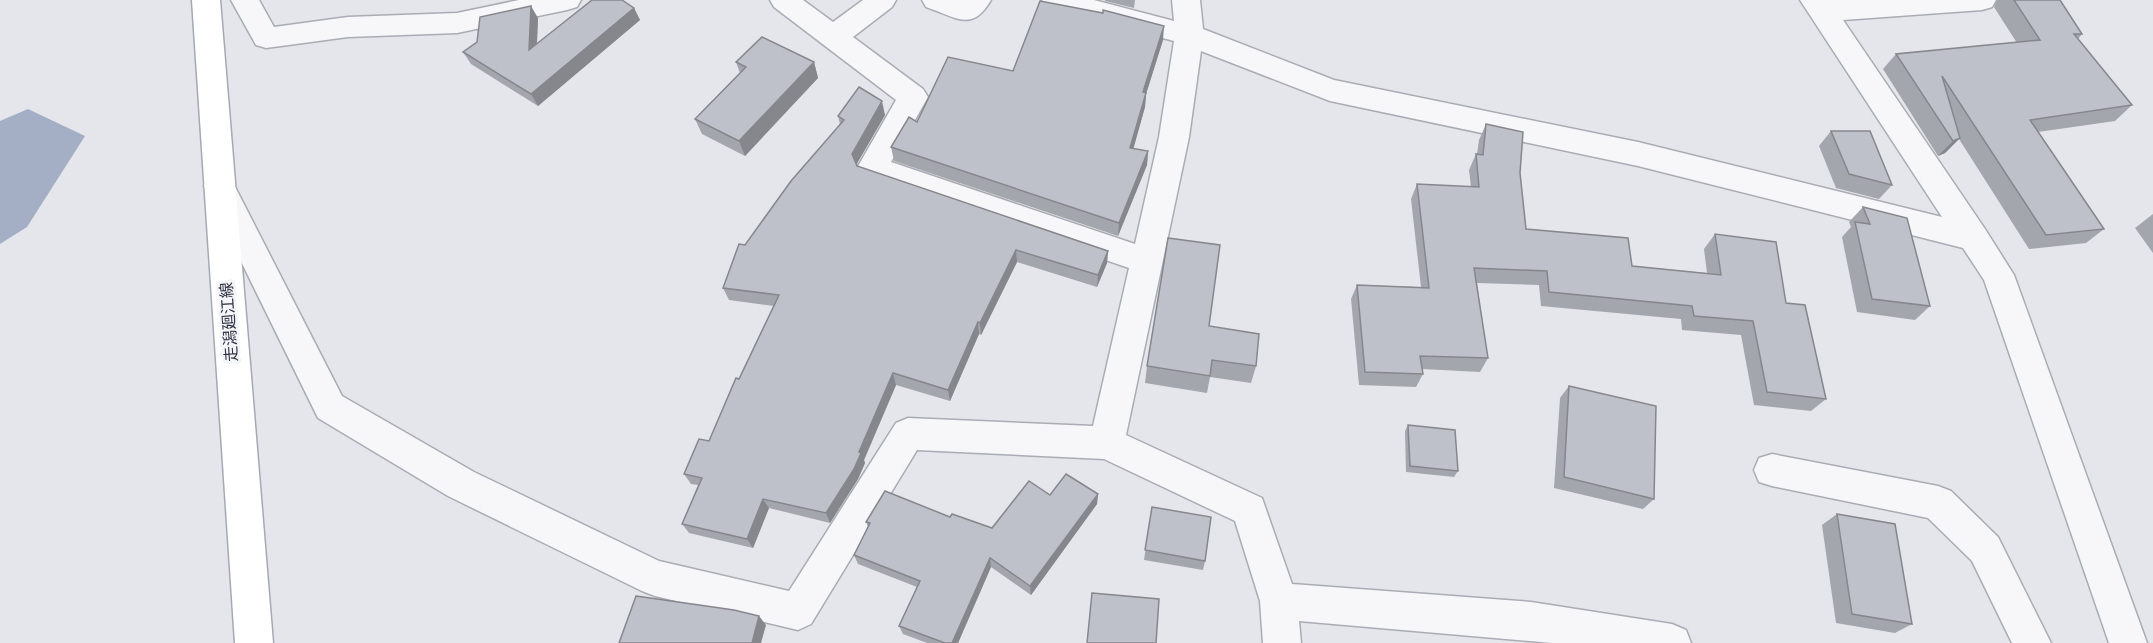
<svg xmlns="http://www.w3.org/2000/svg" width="2153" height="643" viewBox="0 0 2153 643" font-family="'Fira Sans','Noto Sans JP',sans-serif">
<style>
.water{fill:#a4afc6}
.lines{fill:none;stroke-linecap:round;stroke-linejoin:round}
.minor-casing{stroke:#aaacb5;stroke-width:3}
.major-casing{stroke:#a5a9b5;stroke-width:3}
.minor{fill:#f7f7f9;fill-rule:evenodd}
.major{fill:#fff;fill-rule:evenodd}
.wall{fill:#a4a6ae}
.shaded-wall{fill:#86878d}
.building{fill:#bfc1ca;stroke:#86878d;stroke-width:1.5}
.labels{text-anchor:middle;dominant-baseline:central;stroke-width:6;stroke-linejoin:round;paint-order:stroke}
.street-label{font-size:16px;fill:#2e3241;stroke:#f4f5f8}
</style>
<rect width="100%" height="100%" fill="#e4e6eb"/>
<!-- water -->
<path class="water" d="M28,109L85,136L27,227L0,244V121Z"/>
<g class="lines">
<defs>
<g id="minor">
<path d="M231,0H259L274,27L348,17L457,13L519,0H581L577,7L567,10L457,33L348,37L266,48L256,45Z"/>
<path d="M770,0H803L833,22L863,0H896L892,7L853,37L923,89L928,97L891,162L1135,244L1159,137L1174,41L1046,7L1042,0H1094L1174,21L1172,0H1200L1203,29L1334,80L1638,142L1942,217L1800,0H1996L1992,7L1982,10L1843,20L1985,229L2014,275L2147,643H2109L1984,280L1963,248L1638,166L1330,101L1201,51L1189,137L1126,435L1262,498L1292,584L1531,602L1672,624L1686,630L1691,643H1552L1299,621L1301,643H1263L1260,601L1235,521L1104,459L917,450L811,624L798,630L655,596L642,591L448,496L318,418L204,186L208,177L219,174L230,177L342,396L474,472L659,561L789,591L896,423L908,418L1093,426L1129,268L861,177L857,168L896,100L774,7Z"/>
<path d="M922,0H991C972,33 956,17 926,7Z"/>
<path d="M1772,454L1938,486L1951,491L1998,537L2051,643H2012L1972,561L1928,518L1772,486L1759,482L1754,470L1759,458Z"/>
</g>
<path id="major" d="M192,0H220L273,643H235Z"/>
</defs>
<!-- minor casing -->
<use href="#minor" class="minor-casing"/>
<!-- major casing -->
<use href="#major" class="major-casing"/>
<!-- minor -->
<use href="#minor" class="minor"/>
<!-- major -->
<use href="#major" class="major"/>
</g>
<!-- wall -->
<g class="wall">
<path d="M1105,0H1135L1134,8L1105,1Z"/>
<path d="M1997,0H2060L2082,34L2078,39L2132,105L2115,121L2038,132L2104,229L2086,243L2029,249L1959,139L1945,153L1938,156L1883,69L1896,54L2017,43L1994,7Z"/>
<path d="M634,8L640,20L538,106L471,64L463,52L538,18L537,44Z"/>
<path d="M1163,40L1146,94L1145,107L1133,148L1148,151L1147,165L1118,236L894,161L891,147L917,122L1013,71Z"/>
<path d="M736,62H814L818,78L745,156L702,134L695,119L740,73Z"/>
<path d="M885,115L856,165L857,166L1108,251L1107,263L1097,287L1017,262L981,335L979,334L950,401L896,385L864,460L865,463L858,479L830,523L769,508L753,548L689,533L682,524L698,485L691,484L684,474L709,441L774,306L729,300L723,288L745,245L840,124L838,116Z"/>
<path d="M1486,124L1520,173L1526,229L1632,266L1707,273L1704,249L1715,234L1786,303L1826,399L1811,411L1754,405L1741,335L1682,330L1681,319L1541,306L1539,285L1477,283L1488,358L1480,372L1422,369L1423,374L1416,387L1359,385L1351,299L1357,285L1421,287L1411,199L1417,184L1471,187L1469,170L1476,154H1477L1479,140Z"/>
<path d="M1831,131L1892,185L1879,199L1836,188L1819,146Z"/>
<path d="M1863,207L1930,306L1915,320L1857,312L1842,237L1851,227L1849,222Z"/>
<path d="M2153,214V253L2135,228Z"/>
<path d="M1209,326L1256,366L1251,383L1210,377L1207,393L1145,383L1147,366Z"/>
<path d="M1569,386L1654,499L1643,509L1554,488L1560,398Z"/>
<path d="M1408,425L1458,471L1454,477L1406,472L1405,431Z"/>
<path d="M1098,494L1097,504L1031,595L991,567L958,643H927L903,634L899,626L917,587L858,564L854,555L868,527L866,522L950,517L992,528L1050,495Z"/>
<path d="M1152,507L1205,561L1203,570L1144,560Z"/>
<path d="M1837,514L1912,624L1895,633L1836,623L1822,525Z"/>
</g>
<!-- shaded-wall -->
<g class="shaded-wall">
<path d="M531,6L538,18L536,62L529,50Z"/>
<path d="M634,8L640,20L538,106L531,94Z"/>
<path d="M1164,26L1163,40L1146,94L1145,107L1130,161V148L1143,92Z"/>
<path d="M814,62L818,78L745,156L739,141Z"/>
<path d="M882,101L885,115L855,167L852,154Z"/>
<path d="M1960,138L1945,153L1938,156L1953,141Z"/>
<path d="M1148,151L1147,165L1118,236L1119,223Z"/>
<path d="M1016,250L1017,262L981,335L980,323Z"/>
<path d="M1108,251L1107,263L1097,287L1098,275Z"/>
<path d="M978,322L979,334L950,401L948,390Z"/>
<path d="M893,373L896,385L864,460L865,463L858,479L830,523L826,513L859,452Z"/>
<path d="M1098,494L1097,504L1031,595L1030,586Z"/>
<path d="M763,499L769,508L753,548L747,539Z"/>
<path d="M990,558L991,567L958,643H952Z"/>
<path d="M759,616L766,625L761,643H752Z"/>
</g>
<!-- building -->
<g class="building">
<path d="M592,0H622L634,8L531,94L463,52L477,42L480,17L531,6L529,50Z"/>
<path d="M2014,0H2060L2082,34H2074L2132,105L2030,120L2104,229L2046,235L1942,76L1960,138L1953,141L1896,54L2040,40Z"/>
<path d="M1040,1L1103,13V10L1164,26L1143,92L1146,93L1130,148L1148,151L1119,223L891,147L909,117L917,122L948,57L1013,71Z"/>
<path d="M762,37L814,62L739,141L695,119L746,67L736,62Z"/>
<path d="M859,87L882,101L852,154L857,166L1108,251L1098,275L1016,250L980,323L978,322L948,390L893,373L859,452L861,453L854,469L826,513L763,499L747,539L682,524L702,478L684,474L699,439L709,441L736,378L739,379L779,295L723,288L739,244L745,245L791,181L844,120L838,116Z"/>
<path d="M1486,124L1523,132L1520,173L1526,229L1628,238L1632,266L1721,275L1715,234L1776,242L1786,303L1805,305L1826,399L1767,392L1753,321L1694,316L1692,306L1549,292L1547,271L1474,268L1488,358L1420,356L1423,374L1365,372L1357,285L1429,288L1417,184L1479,187L1476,154L1483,155Z"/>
<path d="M1831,131H1870L1892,185L1849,174Z"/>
<path d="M1863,207L1907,218L1930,306L1872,299L1855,222L1870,224Z"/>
<path d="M1168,238L1220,245L1209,326L1259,334L1256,366L1212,360L1210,376L1147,366Z"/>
<path d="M1569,386L1656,406L1654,499L1564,477Z"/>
<path d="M1408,425L1455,430L1458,471L1410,466Z"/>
<path d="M1066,474L1098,494L1030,586L990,558L952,643H945L899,626L920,581L854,555L870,523L866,522L885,491L950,517L952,514L992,528L1029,481L1050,495Z"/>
<path d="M1152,507L1211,517L1205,561L1145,550Z"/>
<path d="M1837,514L1895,524L1912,624L1852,614Z"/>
<path d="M1092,593L1159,599L1156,643H1087Z"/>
<path d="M636,596L734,610L759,616L752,643H619Z"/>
</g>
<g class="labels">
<!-- street labels -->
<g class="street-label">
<text transform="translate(229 322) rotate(-94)">走潟廻江線</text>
</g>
</g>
</svg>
